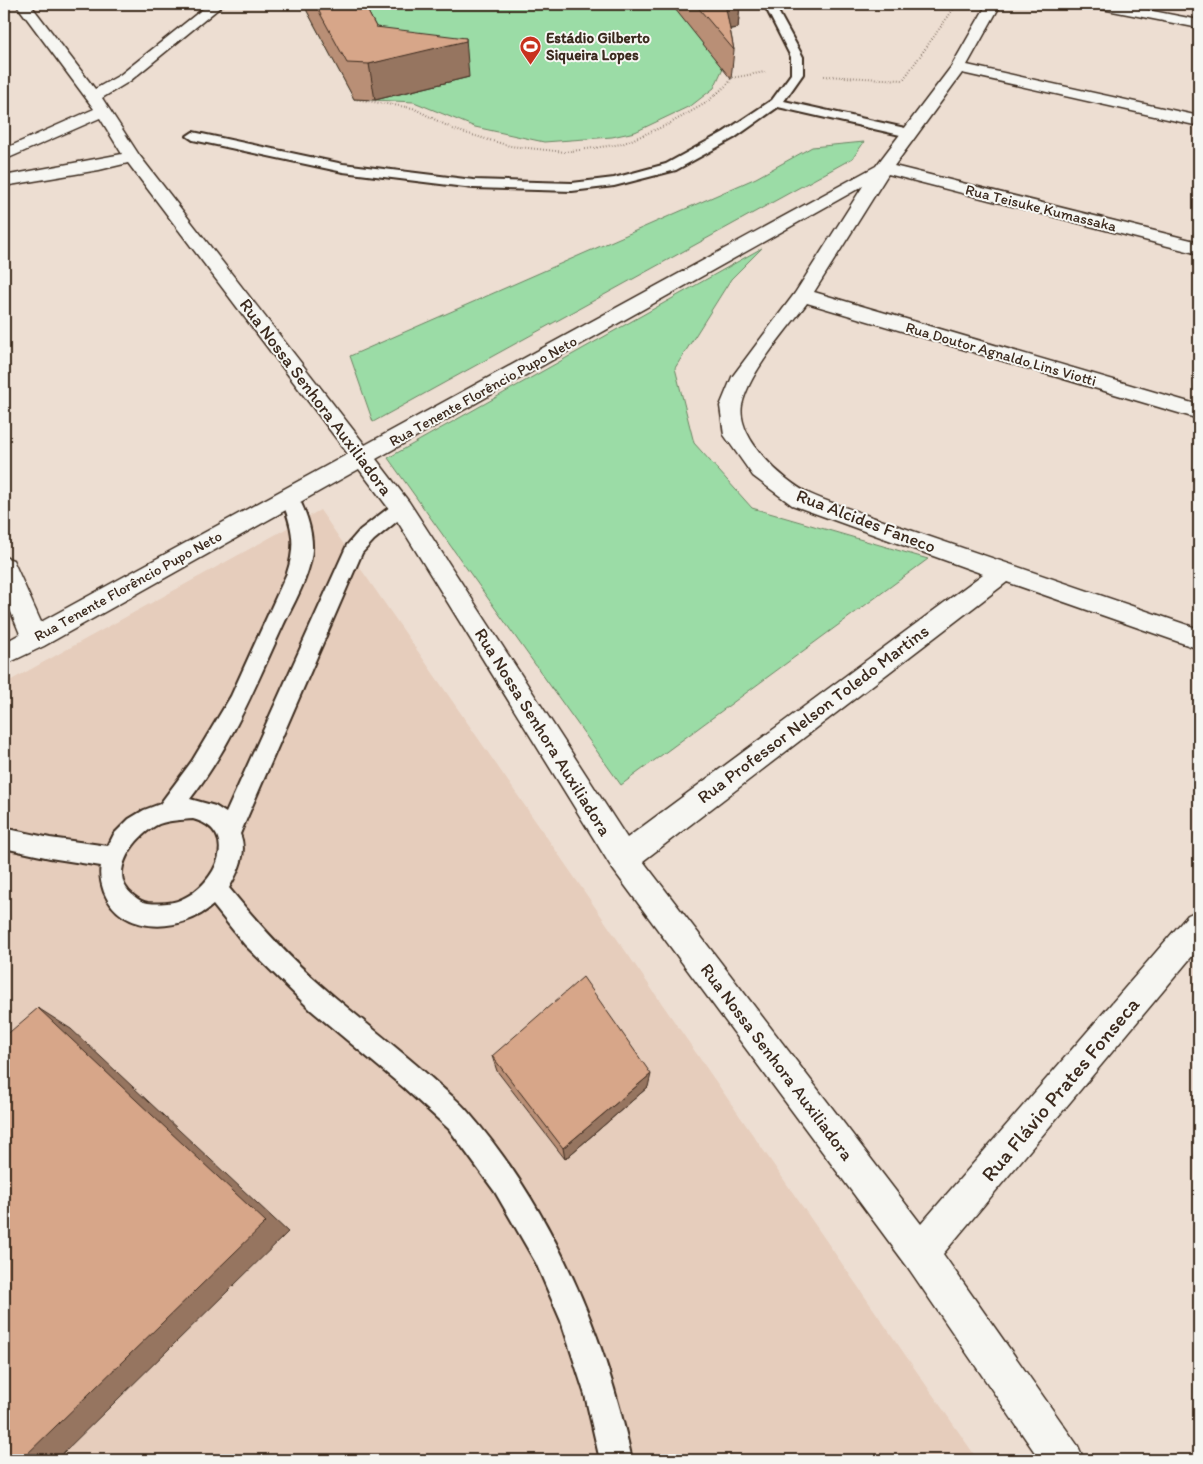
<svg xmlns="http://www.w3.org/2000/svg" width="1203" height="1464" viewBox="0 0 1203 1464" font-family="Itim,sans-serif">
<style>
.built{fill:#e6cdbc}
.green{fill:#9bdca6;stroke:#6b8362}
.lines{fill:none;stroke-linecap:round;stroke-linejoin:round}
.service-casing{stroke:#3b2a1e;stroke-width:4}
.minor-casing{stroke:#3b2a1e;stroke-width:3}
.path{stroke:#3b2a1e;stroke-width:2;stroke-dasharray:0.5 2.5;stroke-linecap:butt}
.service{fill:#f6f6f2;fill-rule:evenodd}
.minor{fill:#f6f6f2;fill-rule:evenodd}
.wall{fill:#b98f76;stroke:#3b2a1e}
.shaded-wall{fill:#967460;stroke:#3b2a1e}
.building{fill:#d7a689;stroke:#3b2a1e}
.labels{text-anchor:middle;dominant-baseline:central;stroke-width:4;stroke-linejoin:round;paint-order:stroke}
.far-poi-label{font-size:15px;font-weight:bold;fill:#3b2a1e;stroke:#f6f6f2;text-anchor:start}
.far-street-label{font-size:15px;fill:#3b2a1e;stroke:#f6f6f2}
.street-label{font-size:18px;fill:#3b2a1e;stroke:#f6f6f2}
.near-street-label{font-size:21px;fill:#3b2a1e;stroke:#f6f6f2}
</style>
<rect width="100%" height="100%" fill="#edded2"/>
<filter id="ink" filterUnits="userSpaceOnUse"><feTurbulence type="fractalNoise" baseFrequency=".02" numOctaves="2"/><feDisplacementMap in="SourceGraphic" scale="10" xChannelSelector="R" yChannelSelector="G"/><feConvolveMatrix kernelMatrix="1 2 1 2 8 2 1 2 1" color-interpolation-filters="sRGB"/></filter>
<g filter="url(#ink)">
<!-- built -->
<path class="built" d="M320,510L978,1460H4V684Z"/>
<!-- green -->
<g class="green">
<path d="M308,4H727L738,28L722,30L727,59L714,88L692,105L635,132L612,137L544,142L475,127L414,102L354,99L307,11Z"/>
<path d="M864,142L853,158L373,422L350,356L756,178L812,147Z"/>
<path d="M762,248L731,279L675,368L694,443L752,508L928,559L621,785L388,458Z"/>
</g>
<g class="lines">
<defs>
<g id="service">
<path d="M764,4H774L803,57V74L784,101L914,130L915,133L914,136L909,137L778,107L734,138L676,170L614,186L572,191L473,188L343,172L193,140L187,136L193,132L343,164L473,180L572,183L614,178L666,164L724,132L772,100L791,74V57Z"/>
<path d="M289,490L295,492C305,508 313,530 312,550C310,577 293,604 282,628C255,687 230,748 190,799L215,806L226,813L347,545L360,530L395,503L401,502L407,503L410,508L407,513L374,540L362,553L240,834C248,852 238,872 229,888C260,926 293,962 331,994C366,1024 403,1052 438,1084C448,1093 459,1101 468,1112C552,1208 606,1336 632,1460H600L585,1395L561,1321L536,1263L495,1192L449,1129L403,1087L311,1010L245,945L213,905C183,933 121,936 104,892C101,883 99,875 101,866L50,858L4,848V828L50,838L108,846L114,834L129,819L144,810L160,804L192,761L231,696L287,573C297,543 292,525 280,496L283,492ZM193,819C242,832 215,885 182,899C172,904 158,904 148,903C142,902 139,900 134,896C105,875 135,835 159,824C169,820 182,820 193,819Z"/>
</g>
<g id="minor">
<path d="M16,4H30L95,89L120,75L209,4H224L130,81L102,98L139,155L365,445L876,166L951,67L987,4H1001L967,65L1199,116V126L962,73L894,166L1199,242V254L888,174L814,292L1199,405V419L807,303C787,330 749,372 742,405C736,438 783,481 810,494C827,502 846,507 863,514L1199,629V649L1007,582L643,861L921,1224L1188,915L1199,910V948L943,1254L1078,1446L1084,1460H1040L907,1266L612,868L393,514L359,469L44,646L4,665V643L20,634L4,595V557L13,560L41,622L348,454L128,163L99,170L4,186V176L122,154L100,118L4,160V149L94,109ZM863,186L795,293L732,377L720,406L724,435L753,476L792,505L983,574L627,838L409,502L376,459Z"/>
<path d="M1090,4H1117L1199,20V28L1097,8L1092,7Z"/>
</g>
</defs>
<!-- service casing -->
<use href="#service" class="service-casing"/>
<!-- minor casing -->
<use href="#minor" class="minor-casing"/>
<!-- path -->
<g class="path">
<path d="M824,76L903,80L957,4"/>
<path d="M354,99L413,108L455,130L510,146L565,152L622,144L669,124L706,103L729,83L731,78L765,72"/>
</g>
<!-- service -->
<use href="#service" class="service"/>
<!-- minor -->
<use href="#minor" class="minor"/>
</g>
<!-- wall -->
<g class="wall">
<path d="M306,4H364L376,27L469,77L375,100L354,99L307,11Z"/>
<path d="M671,4H740L738,28L730,29L734,50L731,79Z"/>
<path d="M492,1056L648,1087L565,1159L497,1071Z"/>
</g>
<!-- shaded-wall -->
<g class="shaded-wall">
<path d="M724,4H740L738,28L722,30Z"/>
<path d="M466,38L469,77L375,100L369,64Z"/>
<path d="M38,1008L71,1029L288,1232L56,1460H21Z"/>
<path d="M651,1074L648,1087L565,1159L563,1148Z"/>
</g>
<!-- building -->
<g class="building">
<path d="M315,4H364L376,27L466,38V41L369,64L347,63Z"/>
<path d="M695,4H725L734,50Z"/>
<path d="M583,977L651,1074L563,1148L492,1056Z"/>
<path d="M38,1008L266,1222L21,1460H4V1037Z"/>
</g>
</g>
<!-- icons -->
<defs>
<symbol id="stadium-pin" viewBox="-11 -11 22 30"><path d="M0 17L-7.5 6A9.5 9.5 0 1 1 7.5 6Z" fill="#c8321e" stroke="#f6f6f2"/><path d="M0-5a6.5 5 0 1 0 0 10a6.5 5 0 1 0 0-10ZM-3.5-1.8h7v3.6h-7Z" fill="#fff"/></symbol>
</defs>
<g fill-rule="evenodd">
<use href="#stadium-pin" x="518" y="34" width="25" height="34"/>
</g>
<g class="labels">
<!-- far-poi labels -->
<g class="far-poi-label">
<text x="546" y="38">Estádio Gilberto<tspan x="546" dy="17">Siqueira Lopes</tspan></text>
</g>
<!-- far-street labels -->
<g class="far-street-label">
<text transform="translate(1041 208) rotate(14)">Rua Teisuke Kumassaka</text>
<text transform="translate(1001 354) rotate(16)">Rua Doutor Agnaldo Lins Viotti</text>
<text transform="translate(483 391) rotate(-29)">Rua Tenente Florêncio Pupo Neto</text>
<text transform="translate(128 586) rotate(-29)">Rua Tenente Florêncio Pupo Neto</text>
</g>
<!-- street labels -->
<g class="street-label">
<text transform="translate(316 397) rotate(53)">Rua Nossa Senhora Auxiliadora</text>
<text transform="translate(866 521) rotate(21)">Rua Alcides Faneco</text>
<text transform="translate(813 714) rotate(-37)">Rua Professor Nelson Toledo Martins</text>
<text transform="translate(543 732) rotate(58)">Rua Nossa Senhora Auxiliadora</text>
<text transform="translate(777 1062) rotate(53)">Rua Nossa Senhora Auxiliadora</text>
</g>
<!-- near-street labels -->
<g class="near-street-label">
<text transform="translate(1060 1089) rotate(-50)">Rua Flávio Prates Fonseca</text>
</g>
</g>
<!-- margin -->
<rect width="1203" height="1464" fill="none" stroke="#f6f6f2" stroke-width="20"/>
<rect x="10" y="10" width="1183" height="1444" fill="none" stroke="#3b2a1e" stroke-width="2" filter="url(#ink)"/>
</svg>
